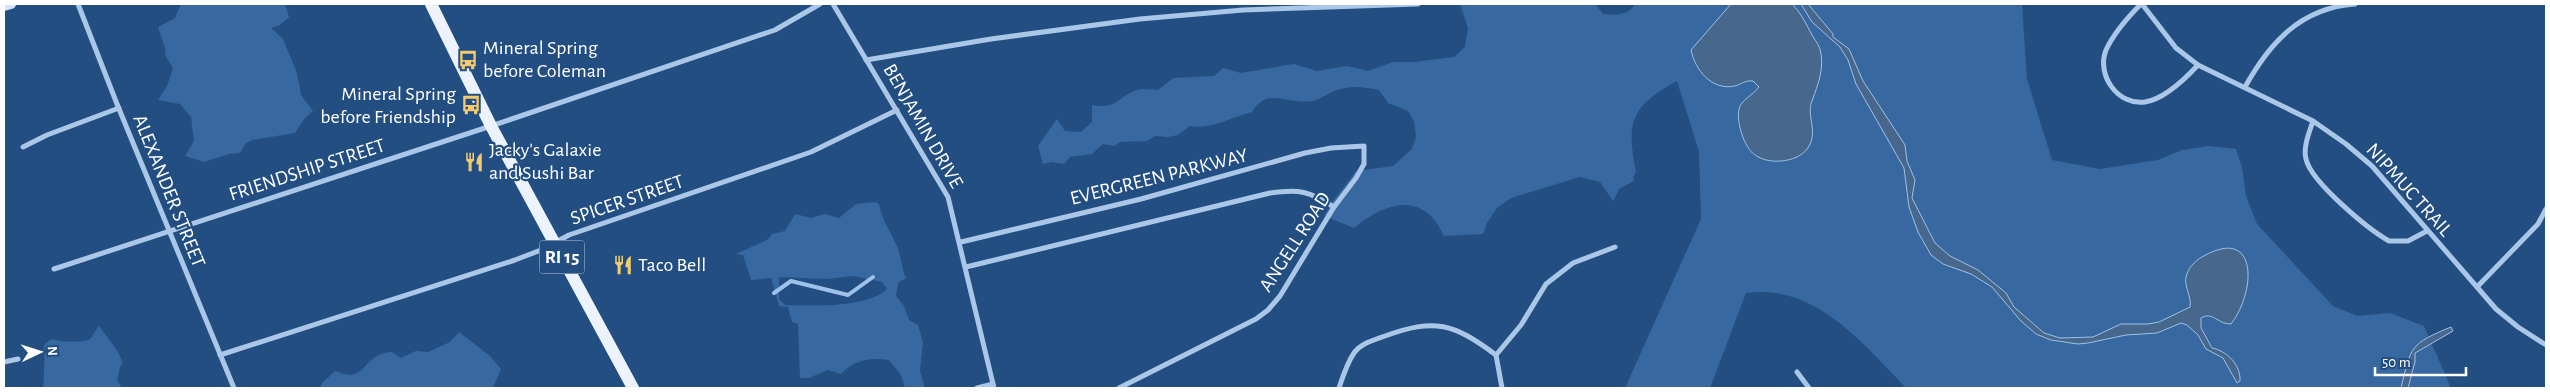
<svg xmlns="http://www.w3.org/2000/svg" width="2550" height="392" viewBox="0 0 2550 392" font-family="'Alegreya Sans',sans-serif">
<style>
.green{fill:#3768a0;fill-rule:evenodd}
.water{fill:#47678c;stroke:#9ec2e9}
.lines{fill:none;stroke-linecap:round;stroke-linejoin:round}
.stream{stroke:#9ec2e9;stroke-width:4}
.street{stroke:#aac7e8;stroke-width:5}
.secondary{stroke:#d5e4f6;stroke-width:10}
.primary{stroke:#ecf3fd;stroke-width:12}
.labels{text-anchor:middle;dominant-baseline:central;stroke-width:4.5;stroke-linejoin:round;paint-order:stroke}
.shield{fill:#234e82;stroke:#bdcada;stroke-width:1}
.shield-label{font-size:19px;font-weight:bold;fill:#fff}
.poi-label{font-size:20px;fill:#fff;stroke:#234e82;text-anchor:start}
.street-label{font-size:20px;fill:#fff;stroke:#234e82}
</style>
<rect width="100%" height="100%" fill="#234e82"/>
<!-- green -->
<g class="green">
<path d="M181,4H285L289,17L280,25L271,28L283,39L297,73L301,95L313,111L304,119L295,133L252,140L246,143L240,153L229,154L204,162L185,156L194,141L191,117L180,104L158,100L167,86L173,68L165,55L166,51L158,27L175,18Z"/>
<path d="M1460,4H1595L1603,14C1615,15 1628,16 1635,4H2022L2027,79L2052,160L2100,169L2158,160L2182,150L2209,146L2236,149L2242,167L2246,196L2257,224L2333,306L2357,316L2390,313L2424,326L2451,388H1906C1863,344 1815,283 1746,293L1710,388H1625L1701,219L1699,152L1677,81C1631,106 1626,122 1636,172L1633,178L1634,181L1619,189L1613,201L1600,182L1580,177L1511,198L1497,208L1487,223L1483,234L1444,236C1424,191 1386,201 1354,228L1324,216L1333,201L1356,171L1393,166L1412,149L1416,137L1414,121L1408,111L1388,103L1379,90C1365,87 1350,85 1337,90C1328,93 1320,100 1312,101C1299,104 1274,95 1266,99C1260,101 1255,107 1252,112C1231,117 1212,130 1190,126L1178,135L1168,137L1155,136L1147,141L1120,142L1115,146L1103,144L1092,154L1070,157L1064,164L1051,162L1043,164L1038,146L1057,119L1065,131L1081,132L1092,122V105C1118,110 1118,96 1137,90C1143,88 1152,90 1158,90L1173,78L1214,76L1223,68L1241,73L1294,64L1317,71L1347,66L1368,71L1393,62H1414L1454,57L1465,47L1468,28Z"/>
<path d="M876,202L879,204C883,223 889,228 896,244C901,254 901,267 906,278L898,283L896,296L904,306L909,320L918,325L923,342L920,371L925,388H905L901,375L889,360C870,357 854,360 841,374L828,370L809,378H800L798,324L792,322L788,307L779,306L771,278L751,280L743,255L736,254L767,240L772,234L785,231L795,214L811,218L825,214L839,218L856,204ZM853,276L882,282L887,289C868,308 812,306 785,305L779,299V277L827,279Z"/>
<path d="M99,326L117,350L123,363L120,367L117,380L122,388H43C44,382 45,350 44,345L51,339C58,342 84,343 90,339C93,336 96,329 99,326Z"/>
<path d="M459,332L490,356L501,369L493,388H320L322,383L335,371C339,372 346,375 351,375C368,372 366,354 392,352L401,358L416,351L428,352L450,342Z"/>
</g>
<!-- water -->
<g class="water">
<path d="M1731,4H1792C1801,13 1805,22 1811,33C1813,38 1818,43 1820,49C1825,68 1818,84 1812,101C1806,115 1818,131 1809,146C1801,162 1770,166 1755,155C1744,148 1736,121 1739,109C1741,100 1753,95 1759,87L1753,81C1745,80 1742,84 1735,86C1712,91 1695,70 1691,50Z"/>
<path d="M1801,4H1808L1833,34V37L1849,49L1863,81L1905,145L1907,161L1915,180L1912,198L1935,243L1950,256L1978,270L2006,293L2014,307L2044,333L2060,338L2093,337L2121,324H2148L2159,322L2190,307C2192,297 2184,287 2186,277C2188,268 2195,261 2202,257C2259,224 2256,292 2231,324C2217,324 2213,311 2201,318V328L2212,348C2227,351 2241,365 2240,381L2237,383L2223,358L2206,349L2198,335L2187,325L2181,323L2157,333L2126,335L2088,343L2078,344L2051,340L2036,334L2021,321L1992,287L1971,274L1943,264L1931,255L1918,232L1909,207L1904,168L1856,84L1848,60L1840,47L1812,22Z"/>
<path d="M2451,327L2453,331L2415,353V362L2408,388H2401C2411,346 2410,344 2451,327Z"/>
</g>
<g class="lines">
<!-- stream -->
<path class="stream" d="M774,293L791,281L848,295L873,277"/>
<!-- street -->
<g class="street">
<path d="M78,4L117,104L234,388"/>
<path d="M833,4L948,197L994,388"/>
<path d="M2141,4C2128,17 2114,33 2106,50C2096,75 2118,106 2145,102C2165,99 2185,79 2198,65"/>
<path d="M2142,4L2176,48L2198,65L2313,121L2346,144L2372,166L2496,309L2518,327L2546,345"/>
<path d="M866,60L991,39L1140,19L1243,10L1418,4"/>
<path d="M2245,87C2270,42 2301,8 2355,4"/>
<path d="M2313,121C2309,133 2303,147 2306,159C2311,182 2368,229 2389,241H2408L2427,231"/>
<path d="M23,147L47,135L119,108"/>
<path d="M961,242L1141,199L1305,153L1331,148L1364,146V164L1356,178L1334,207L1280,296L1268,310L1256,319L1119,388"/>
<path d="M966,267L1270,193C1300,189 1309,191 1334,207"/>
<path d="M54,269L491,126L775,30L820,4"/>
<path d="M2477,287L2538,224L2546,209"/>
<path d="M220,355L515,260L541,250L569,235L811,152L897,110"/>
<path d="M1496,355L1521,325L1546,284L1573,263L1615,247"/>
<path d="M4,362L18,359"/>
<path d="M1797,372L1809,388"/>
<path d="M977,388L993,384"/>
<path d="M1339,388C1343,376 1347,363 1354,353C1361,343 1374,340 1385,336C1435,318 1453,323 1496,355L1502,388"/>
</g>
<!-- secondary -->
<path class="secondary" d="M4,6L11,4"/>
<!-- primary -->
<path class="primary" d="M431,4L491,126L633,388"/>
</g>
<!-- icons -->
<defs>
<symbol id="bus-bare" viewBox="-9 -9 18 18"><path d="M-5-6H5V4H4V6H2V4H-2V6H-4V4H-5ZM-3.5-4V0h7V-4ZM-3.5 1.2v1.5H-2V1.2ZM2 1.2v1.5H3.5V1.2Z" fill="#f3ca6d" stroke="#234e82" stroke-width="2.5" paint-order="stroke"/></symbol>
<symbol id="restaurant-bare" viewBox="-9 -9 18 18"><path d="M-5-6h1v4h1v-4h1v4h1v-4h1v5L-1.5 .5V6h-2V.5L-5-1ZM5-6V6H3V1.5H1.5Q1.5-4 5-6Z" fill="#f3ca6d" stroke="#234e82" stroke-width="2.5" paint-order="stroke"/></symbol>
</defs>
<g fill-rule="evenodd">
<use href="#bus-bare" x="454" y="46" width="28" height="28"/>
<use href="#bus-bare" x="457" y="91" width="28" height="28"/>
<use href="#restaurant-bare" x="460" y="148" width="28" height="28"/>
<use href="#restaurant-bare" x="609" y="251" width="28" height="28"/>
</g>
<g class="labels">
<!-- shield labels -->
<rect class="shield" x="539.5" y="240.5" width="45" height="33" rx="4"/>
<g class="shield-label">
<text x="562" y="257">RI 15</text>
</g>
<!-- poi labels -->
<g class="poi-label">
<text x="483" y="48">Mineral Spring<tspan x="483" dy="23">before Coleman</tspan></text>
<text x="456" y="94" text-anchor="end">Mineral Spring<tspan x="456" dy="23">before Friendship</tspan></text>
<text x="489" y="150">Jacky's Galaxie<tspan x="489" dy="23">and Sushi Bar</tspan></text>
<text x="638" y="265">Taco Bell</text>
</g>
<!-- street labels -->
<g class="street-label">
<text transform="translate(923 126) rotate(60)">BENJAMIN DRIVE</text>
<text transform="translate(307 170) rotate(-18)">FRIENDSHIP STREET</text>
<text transform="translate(1159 177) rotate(-14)">EVERGREEN PARKWAY</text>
<text transform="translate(2409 190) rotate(48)">NIPMUC TRAIL</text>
<text transform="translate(169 191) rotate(68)">ALEXANDER STREET</text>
<text transform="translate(627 200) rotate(-19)">SPICER STREET</text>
<text transform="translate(1295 242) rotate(-57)">ANGELL ROAD</text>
</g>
</g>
<!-- border -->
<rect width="2550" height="392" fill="none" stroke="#ffffff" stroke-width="10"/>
<!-- north arrow -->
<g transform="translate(40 352) rotate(86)" stroke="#234e82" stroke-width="4" paint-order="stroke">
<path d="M0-4L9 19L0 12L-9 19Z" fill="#ffffff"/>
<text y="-8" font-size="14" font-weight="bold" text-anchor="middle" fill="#ffffff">N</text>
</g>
<!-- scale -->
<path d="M2375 367v8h91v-8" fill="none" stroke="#ffffff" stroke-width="2.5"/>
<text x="2382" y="367" font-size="15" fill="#ffffff" stroke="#234e82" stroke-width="4" paint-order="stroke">50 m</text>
</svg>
